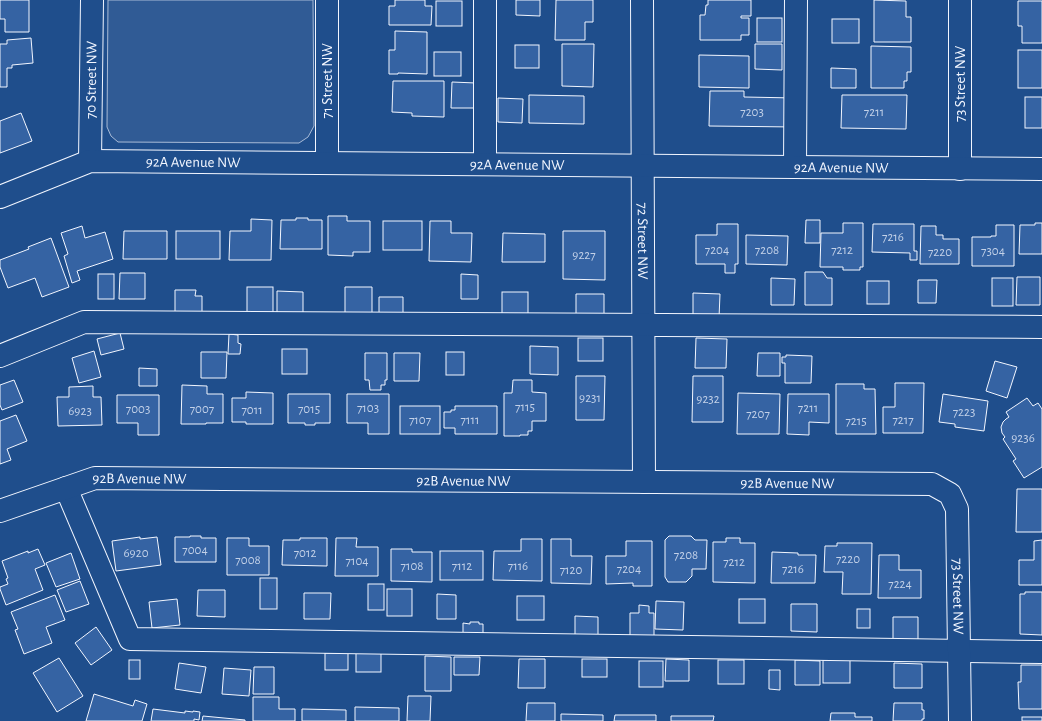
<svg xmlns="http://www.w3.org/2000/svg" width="1042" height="721" viewBox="0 0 1042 721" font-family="'Alegreya Sans',sans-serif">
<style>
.built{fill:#305b95;stroke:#a8bbd7}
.building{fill:#3563a3;stroke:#f2f6ff}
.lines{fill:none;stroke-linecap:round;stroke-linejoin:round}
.minor-casing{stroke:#f2f6ff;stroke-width:24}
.minor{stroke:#1f4e8c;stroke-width:22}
.labels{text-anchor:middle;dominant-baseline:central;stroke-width:3;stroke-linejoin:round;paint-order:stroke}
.number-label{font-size:13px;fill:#c3d1e8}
.street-label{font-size:15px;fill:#f2f6ff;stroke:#1f4e8c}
</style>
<rect width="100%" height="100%" fill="#1f4e8c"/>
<!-- built -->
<path class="built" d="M108,0H313L314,126L308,137L299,143L118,142L111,136L107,127Z"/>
<!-- building -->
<g class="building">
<path d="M0,0H29V32H5V19H0Z"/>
<path d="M395,0H425V6H432L431,25H389V6H395Z"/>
<path d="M516,0H540V16L516,15Z"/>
<path d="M556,0H593V22H585V40H555Z"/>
<path d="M708,0H751V16H741V18H749V35H741V40H700V15H705L706,5H708Z"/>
<path d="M874,0L906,1V17H911V42H874Z"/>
<rect x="436" y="1" width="26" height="25"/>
<path d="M1018,1H1042V43H1022V26H1018Z"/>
<rect x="757" y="18" width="25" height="24"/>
<rect x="832" y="19" width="27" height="24"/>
<path d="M395,31L427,32V74L398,73V74H389V50H395Z"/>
<path d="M31,38L33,63L12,65V68H7V87H0V44H7V40Z"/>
<path d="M562,44H594L593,87L562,86Z"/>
<path d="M755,44H782V70L755,69Z"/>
<rect x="515" y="45" width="24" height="23"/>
<path d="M871,46L911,47V72H907V81H904V88H871Z"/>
<rect x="1018" y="50" width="24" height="38"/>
<rect x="434" y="52" width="27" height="24"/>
<path d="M699,55L749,56V88L699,87Z"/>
<path d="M831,68L856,69V88H831Z"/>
<path d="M393,81H444V117L412,116V113L392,112Z"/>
<path d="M452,82L476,83V108H451Z"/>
<path d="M710,91H744V97L795,98V127L709,126Z"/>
<path d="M529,95L584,96V124L529,123Z"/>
<path d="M842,95H907L906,129L841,128Z"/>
<rect x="1025" y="97" width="17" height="31"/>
<path d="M498,98L523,99L522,123L498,122Z"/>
<path d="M21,113L32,141L0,153V121Z"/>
<path d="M328,216H347V221H370V252H353V256L328,255Z"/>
<path d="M296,218H308V220H322V249H280L281,220H296Z"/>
<path d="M251,219L272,220L271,260H229L230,231H251Z"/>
<path d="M806,220H820V243H805Z"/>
<rect x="383" y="221" width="39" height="29"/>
<path d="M430,221H451V233H472L471,262L429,261Z"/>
<path d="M843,223H863V267H860V270H843V267H820L821,233H843Z"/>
<path d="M1035,223H1042V254H1019L1020,225H1035Z"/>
<path d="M717,224H738V264H735V273H725V264H696V235H717Z"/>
<path d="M873,224H914V251H917V260H910V253L872,252Z"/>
<path d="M996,225H1014V266H972V237H991V236H996Z"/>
<path d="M82,226L85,238L105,232L113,259L77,271L80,280L72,283L64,256L68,254L61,233Z"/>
<path d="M921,226H936V235H943V239H959V264H920Z"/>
<path d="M124,231H167V259H123Z"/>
<rect x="176" y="231" width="44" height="28"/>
<path d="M563,231H605V280L563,279Z"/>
<path d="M503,233L545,234V262H502Z"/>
<path d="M746,235L788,236L787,265L746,264Z"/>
<path d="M51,238L69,287L42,297L35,278L8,288L0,267V260L29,249L28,247Z"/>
<path d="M805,272H823L827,278H832V305H805Z"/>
<path d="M120,273H145V299H119Z"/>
<rect x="98" y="274" width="16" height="25"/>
<path d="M461,274L478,275V299H461Z"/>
<path d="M1017,277H1040V305H1016Z"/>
<path d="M771,278L795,279L794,305H771Z"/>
<rect x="992" y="278" width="21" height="28"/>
<path d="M918,280H937L936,303H918Z"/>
<rect x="867" y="281" width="22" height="23"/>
<rect x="247" y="287" width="26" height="28"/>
<path d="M345,287H372V316L345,315Z"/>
<path d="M175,290H196L195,296H202V315H175Z"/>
<path d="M277,291L303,292V315H277Z"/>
<rect x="502" y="292" width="26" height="25"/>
<path d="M693,293L720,294L719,318H693Z"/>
<path d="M576,294H604V318L576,317Z"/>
<path d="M379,297H403V316L379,315Z"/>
<path d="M120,333L124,349L101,355L97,339Z"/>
<path d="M229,334L238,335V343L241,344L240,354H228Z"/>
<rect x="578" y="338" width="25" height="23"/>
<path d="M696,338L727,339L726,368H695Z"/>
<path d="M530,346L558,347V375L530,374Z"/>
<rect x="282" y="349" width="25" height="25"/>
<path d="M94,351L101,377L79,383L72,358Z"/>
<path d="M201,352H227L226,378H201Z"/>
<rect x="446" y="352" width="18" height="23"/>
<path d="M365,353H387V380H385V385H381V390H370L369,380H365Z"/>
<path d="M394,353H420L419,381H394Z"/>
<path d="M758,353H780V376H757Z"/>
<path d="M786,355L812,356L811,383H785V363H782V357H786Z"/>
<path d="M995,361L1017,367L1007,398L986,391Z"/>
<path d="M139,368L157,369V386H139Z"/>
<path d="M576,376H605L604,420H576Z"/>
<path d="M693,376H723V422H692Z"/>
<path d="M14,380L23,402L2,410L0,405V385Z"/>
<path d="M513,380H532V392L546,393V421H532V431H528V435H520V436H504V393H512Z"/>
<path d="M895,383H924L923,433H883V407H895Z"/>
<path d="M836,384H864V389H875L876,434H836Z"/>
<path d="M182,385L207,386V394H223V423H206V424H181Z"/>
<path d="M93,386V397H101L102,425L58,426L57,397H69V387Z"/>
<path d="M246,392L273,393V424H246V422H232V398H246Z"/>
<path d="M738,393L780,394L779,434H737Z"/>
<path d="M288,394H330V423H315V425H305V423H288Z"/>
<path d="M347,394H389V434H368V423H347Z"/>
<path d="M788,394H829V423L809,422V435L787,434Z"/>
<path d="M943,394L988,401L984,431L955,427V424L939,422Z"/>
<path d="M117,395H159V435H138V423H117Z"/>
<path d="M1027,398L1033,406L1038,403L1042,409V467L1024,478L1013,461L1016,459L1003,439L1005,437L1002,433L1001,427L1003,422L1006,419L1009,417L1006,412Z"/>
<rect x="400" y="406" width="40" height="28"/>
<path d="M455,406H497V434H455V428H444V412H451V410H455Z"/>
<path d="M16,415L27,441L7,449L11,460L0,464V421Z"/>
<path d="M1017,489H1042V532H1016Z"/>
<path d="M190,536H201V538H216V562H175V537H190Z"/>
<path d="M669,536H691L695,540H707L706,569H692V576L686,582H668L665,577V540Z"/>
<path d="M140,537V539L157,537L161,565L116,571L112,541Z"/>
<path d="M227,538H249V546H269V575H227Z"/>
<path d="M300,538H327V566L282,565L283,540H300Z"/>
<path d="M336,538H357L356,547H378V576H335Z"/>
<path d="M726,538H740V543H755V583L713,582V542H726Z"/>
<path d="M521,539H542V581L493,580L494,551H521Z"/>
<path d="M551,539H571V556H592L591,584L551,583Z"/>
<path d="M1042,540V585H1019V560H1034V541Z"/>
<path d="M626,541H652V586H633V583L606,584V556H626Z"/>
<path d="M837,543H872L871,594H842L843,572H824L825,546H837Z"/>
<path d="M38,549L45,565L35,569L43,590L6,605L0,589V587L8,584L6,579L8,578L2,561L28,551V553Z"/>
<path d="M391,549H412V552H432V582L391,581Z"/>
<rect x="440" y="551" width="43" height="29"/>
<path d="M772,552L798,553V555H816L815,583H771Z"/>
<path d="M71,553L80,579L56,587L46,563Z"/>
<path d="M879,555H899V570H921V598H878Z"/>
<rect x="260" y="578" width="17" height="31"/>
<path d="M80,581L89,604L66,612L57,590Z"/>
<rect x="368" y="584" width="16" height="26"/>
<rect x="387" y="589" width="25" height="27"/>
<path d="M198,590H225V617L197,616Z"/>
<path d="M1025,592H1042V635L1020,634V594H1025Z"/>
<path d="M304,593H331L330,619H304Z"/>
<path d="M437,594L456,595V619H437Z"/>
<path d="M55,595L65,620L46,627L52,643L24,654L15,630L18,629L11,612Z"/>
<rect x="517" y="596" width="27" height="24"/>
<path d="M177,599L180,625L152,628L149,602Z"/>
<rect x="739" y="599" width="26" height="24"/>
<path d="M656,601L684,602L683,630L655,629Z"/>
<path d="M791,604H817V632L791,631Z"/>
<path d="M639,605L649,606V613H654V639H630V613H639Z"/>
<rect x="857" y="609" width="13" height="19"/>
<path d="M575,616L598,617V639H575Z"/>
<path d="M893,617H918V641L893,640Z"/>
<path d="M470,622H479V624H483V636H463V623L470,624Z"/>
<path d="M96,627L112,650L91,665L75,643Z"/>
<rect x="325" y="653" width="23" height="17"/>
<rect x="356" y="653" width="25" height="19"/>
<path d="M425,656L451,657V691H425Z"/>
<path d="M454,657H480L479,675H454Z"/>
<path d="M59,658L83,696L57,712L33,673Z"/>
<path d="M519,659H545V688H518Z"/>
<rect x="582" y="659" width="25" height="18"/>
<path d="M666,659L689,660V681H665Z"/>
<rect x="129" y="660" width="11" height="19"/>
<rect x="718" y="660" width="26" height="24"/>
<path d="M795,660L820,661V685H795Z"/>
<rect x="823" y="660" width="27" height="23"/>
<rect x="639" y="661" width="24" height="26"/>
<path d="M179,663L206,667L201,693L175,689Z"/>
<path d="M894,663L922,664V688H894Z"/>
<path d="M1021,665H1042V709H1019L1018,682H1021Z"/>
<path d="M254,667H274V694H253Z"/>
<path d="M224,668L251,670L249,696L222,694Z"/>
<path d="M769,670H780V690L769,689Z"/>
<path d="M94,694L133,706L135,700L147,704L142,721H86Z"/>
<path d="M408,696H431L430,721H407Z"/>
<path d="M253,697H279V709H295V721H253Z"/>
<path d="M527,703H555V721H526Z"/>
<path d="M894,703H922V710H924V719H922V721H893Z"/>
<path d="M355,707L399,708V721H355Z"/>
<path d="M153,709L185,713V711L193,712V711L200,712L199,720L194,719V721H151Z"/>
<path d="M302,709L346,710V721H302Z"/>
<path d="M831,713H855V717H872V721H830Z"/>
<path d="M561,714L603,715V721H561Z"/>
<path d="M615,715H656V721H614Z"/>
<path d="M203,716L245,720V721H202Z"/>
<path d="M671,716H714L713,721H671Z"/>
<rect x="1022" y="717" width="20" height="4"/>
</g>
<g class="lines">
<defs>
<g id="minor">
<path d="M327,0V163"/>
<path id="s1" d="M642,0L644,482"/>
<path d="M960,0V169"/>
<path id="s2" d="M90,161L92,0"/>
<path d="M485,164V0"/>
<path d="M795,167L796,0"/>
<path id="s3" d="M0,197L90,161L1042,169"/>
<path d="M0,356L84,322L1042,327"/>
<path d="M66,488L130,639L1042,652"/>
<path id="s4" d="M0,511L95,478L932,484L950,494L957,509L960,721"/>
</g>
</defs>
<!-- minor casing -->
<use href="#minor" class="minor-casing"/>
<!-- minor -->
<use href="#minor" class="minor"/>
</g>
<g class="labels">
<!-- number labels -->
<g class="number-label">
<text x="752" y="112">7203</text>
<text x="874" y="112">7211</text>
<text x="893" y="237">7216</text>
<text x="717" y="250">7204</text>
<text x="767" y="250">7208</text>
<text x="842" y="250">7212</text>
<text x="993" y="251">7304</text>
<text x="940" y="252">7220</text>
<text x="584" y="255">9227</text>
<text x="590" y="398">9231</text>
<text x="708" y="399">9232</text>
<text x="525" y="407">7115</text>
<text x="368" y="408">7103</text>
<text x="808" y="408">7211</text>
<text x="138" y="409">7003</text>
<text x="202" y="409">7007</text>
<text x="309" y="409">7015</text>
<text x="252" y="410">7011</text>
<text x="80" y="411">6923</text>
<text x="964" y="412">7223</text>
<text x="758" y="414">7207</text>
<text x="420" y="420">7107</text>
<text x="470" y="420">7111</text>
<text x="903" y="420">7217</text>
<text x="856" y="421">7215</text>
<text x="1023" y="438">9236</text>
<text x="195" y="550">7004</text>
<text x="136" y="553">6920</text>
<text x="305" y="553">7012</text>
<text x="686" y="555">7208</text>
<text x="848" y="559">7220</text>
<text x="248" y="560">7008</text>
<text x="357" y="561">7104</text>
<text x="734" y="562">7212</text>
<text x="412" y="566">7108</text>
<text x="462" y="566">7112</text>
<text x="518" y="566">7116</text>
<text x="629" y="569">7204</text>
<text x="793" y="569">7216</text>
<text x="571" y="570">7120</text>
<text x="900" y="584">7224</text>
</g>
<!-- street labels -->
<g class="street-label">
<text stroke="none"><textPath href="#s2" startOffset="81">70 Street NW</textPath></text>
<text transform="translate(327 81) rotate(-90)">71 Street NW</text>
<text transform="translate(960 84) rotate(-90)">73 Street NW</text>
<text stroke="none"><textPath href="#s3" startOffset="200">92A Avenue NW</textPath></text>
<text stroke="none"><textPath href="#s3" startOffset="524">92A Avenue NW</textPath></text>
<text stroke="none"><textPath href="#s3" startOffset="848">92A Avenue NW</textPath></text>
<text stroke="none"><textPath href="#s1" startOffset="241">72 Street NW</textPath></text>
<text stroke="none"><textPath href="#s4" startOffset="145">92B Avenue NW</textPath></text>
<text stroke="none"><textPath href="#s4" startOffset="469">92B Avenue NW</textPath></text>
<text stroke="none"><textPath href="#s4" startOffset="793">92B Avenue NW</textPath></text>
<text stroke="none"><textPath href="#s4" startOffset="1062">73 Street NW</textPath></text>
</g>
</g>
</svg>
